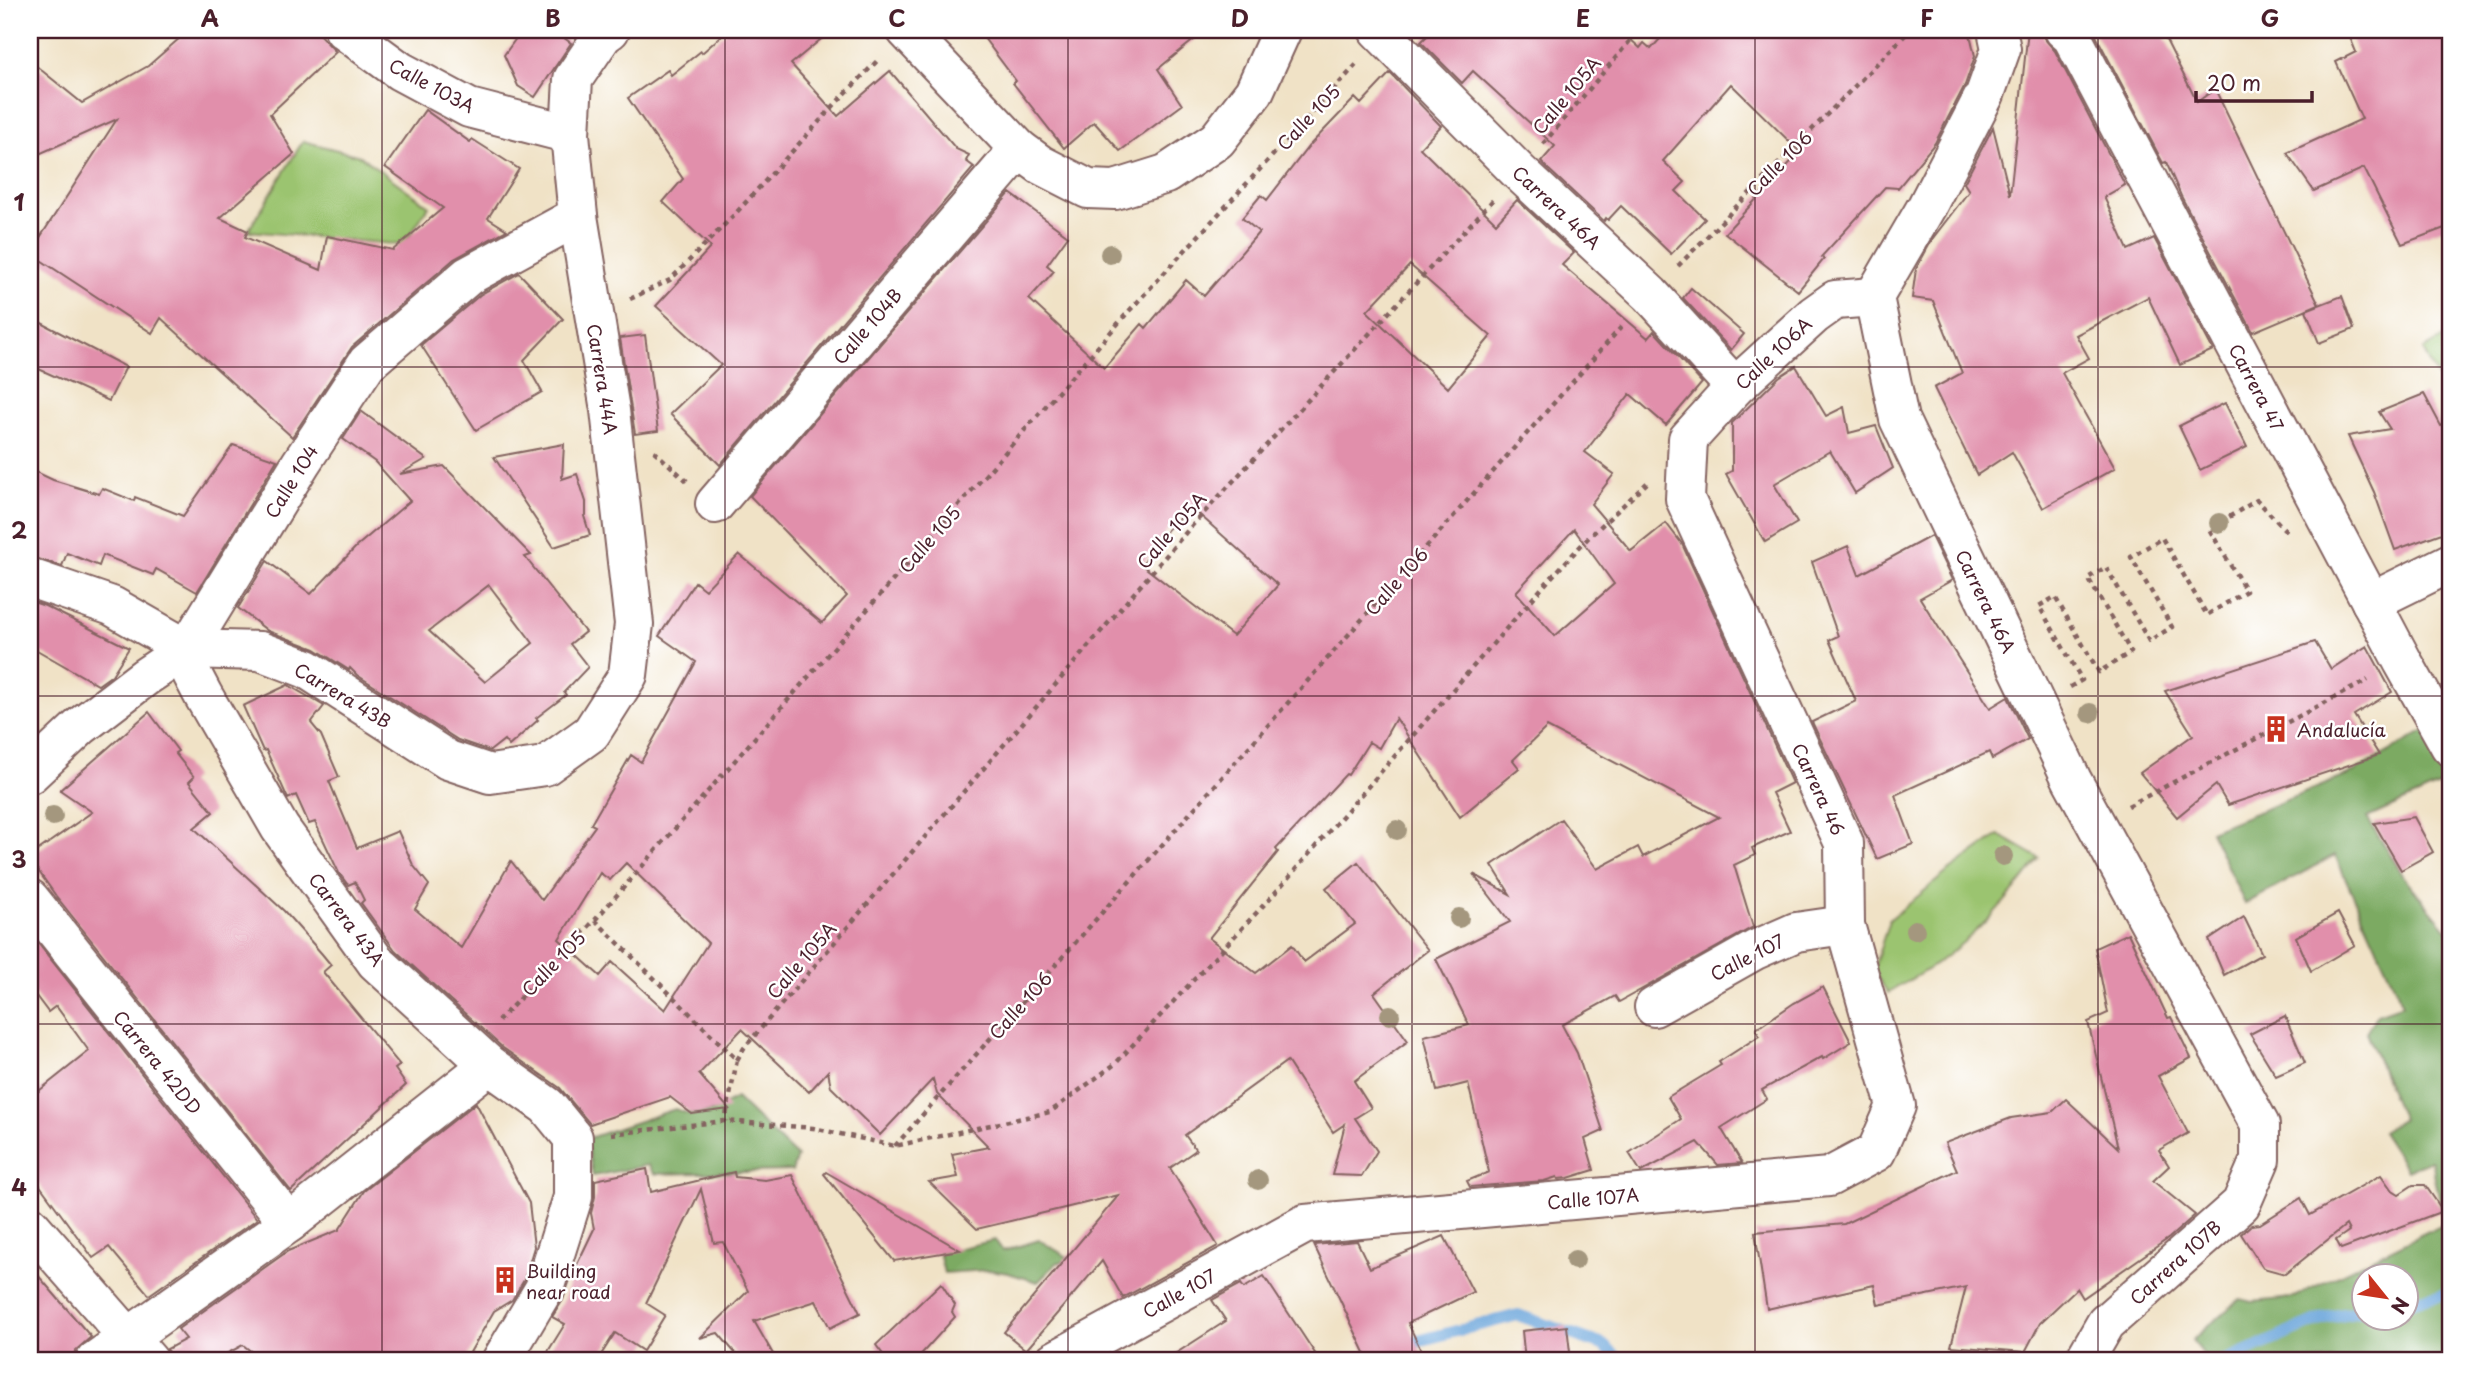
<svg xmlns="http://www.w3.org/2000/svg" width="2480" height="1391" viewBox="0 0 2480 1391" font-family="'Playpen Sans',sans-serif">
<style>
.green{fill:#9bc470;stroke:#72724e;stroke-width:2}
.forest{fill:#7caa62;stroke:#636446;stroke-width:2;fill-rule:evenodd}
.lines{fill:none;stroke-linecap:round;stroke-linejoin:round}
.stream{stroke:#69a4da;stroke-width:12}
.building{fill:#e18fab;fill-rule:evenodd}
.minor-casing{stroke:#846361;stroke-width:42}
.path{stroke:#846361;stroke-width:4.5;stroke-dasharray:5 5;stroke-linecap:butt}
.minor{stroke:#fff;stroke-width:38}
.tree{fill:#a4977e}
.grid{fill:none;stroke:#4a1f2b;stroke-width:2;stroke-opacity:0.55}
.labels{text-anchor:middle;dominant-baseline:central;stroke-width:5;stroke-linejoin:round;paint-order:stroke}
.street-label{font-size:18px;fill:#4a1f2b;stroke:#fff}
.poi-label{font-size:18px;fill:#4a1f2b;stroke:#fff;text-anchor:start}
.neatline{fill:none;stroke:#4a1f2b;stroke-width:2.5}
.grid-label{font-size:23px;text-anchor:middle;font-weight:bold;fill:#4a1f2b}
</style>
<rect width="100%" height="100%" fill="#fff"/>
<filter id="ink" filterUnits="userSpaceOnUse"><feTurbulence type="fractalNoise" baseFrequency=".0143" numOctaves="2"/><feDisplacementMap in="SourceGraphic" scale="14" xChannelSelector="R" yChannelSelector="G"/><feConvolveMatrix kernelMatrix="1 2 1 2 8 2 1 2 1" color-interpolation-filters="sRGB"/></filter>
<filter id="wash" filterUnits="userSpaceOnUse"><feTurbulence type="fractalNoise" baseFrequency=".00686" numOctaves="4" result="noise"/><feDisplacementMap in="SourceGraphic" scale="28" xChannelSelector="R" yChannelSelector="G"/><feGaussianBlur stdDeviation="1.57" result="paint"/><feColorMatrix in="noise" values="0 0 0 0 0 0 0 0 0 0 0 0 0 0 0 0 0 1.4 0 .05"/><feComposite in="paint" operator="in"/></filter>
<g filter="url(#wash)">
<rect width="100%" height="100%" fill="#f0e2c6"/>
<!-- green -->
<g class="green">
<path d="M303,141L360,156L429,206L403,245L248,231Z"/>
<path d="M2450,334V401L2423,350Z"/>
<path d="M1999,835L2039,858C2012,896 1978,933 1940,961C1924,973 1905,982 1888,993L1873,971L1889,920L1946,873Z"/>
</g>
<!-- forest -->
<g class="forest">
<path d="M2425,731L2450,776V781L2367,818L2408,883L2450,933V1319L2445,1361H2209L2192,1340L2240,1299L2252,1302L2292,1298L2445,1223L2431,1160L2407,1170L2382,1132L2402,1119L2366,1032L2377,1014L2403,1005L2335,855L2245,904L2210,831L2346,776ZM2364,1276H2406V1318H2364Z"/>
<path d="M736,1098L797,1157L792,1171L654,1174L648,1165L593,1176L586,1139L675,1109L690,1114L711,1112Z"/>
<path d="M995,1240L1003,1251L1039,1240L1071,1259L1057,1263L1038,1282L1008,1273L989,1270L944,1273L939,1253Z"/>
</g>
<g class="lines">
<!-- stream -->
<g class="stream">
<path d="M2406,1302L2450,1293"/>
<path d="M1388,1361L1414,1342L1518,1315L1603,1345L1621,1361"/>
<path d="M2224,1361L2324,1318L2364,1310"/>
</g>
</g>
<g id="blocks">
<!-- building -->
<g class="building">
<path d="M189,30H315L336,52L270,114L294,154L220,218L248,231L245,237L321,270L327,236L393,250L443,208L385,167L425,110L470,142L472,139L519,169L488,218L507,230L454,259L352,347L292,437L161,318L152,333L30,253L117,119L30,158V61L82,103L148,66Z"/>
<path d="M522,30H553L571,43L535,97L518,86L504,55Z"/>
<path d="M728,30H832L791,64L838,116L890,71L956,149L969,155L966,161L974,167L720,465L670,414L721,365L656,306L711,247L663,202L683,179L628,98L668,70L671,75L701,51L702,53Z"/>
<path d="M978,30H1206L1158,69L1182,105L1120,151L1094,122L1064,148L1013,83L1016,81Z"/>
<path d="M1433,30H1620L1640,48L1644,43L1651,49L1668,30H1969L1975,56L1965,85L1935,143L1898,188L1885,187L1821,257L1824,259L1798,291L1725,233L1800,152L1731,84L1663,161L1685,182L1676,191L1705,219L1671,254L1621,206L1608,220L1606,218L1604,221L1547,168L1541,162L1555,146L1473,71L1462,83L1421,42Z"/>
<path d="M2028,30H2043L2044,38L2055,51L2125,185L2104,197L2128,250L2154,238L2213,350L2180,365L2148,297L2076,335L2089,358L2062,373L2115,468L2043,508L2012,452L1977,475L1934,388L1962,373L1933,301L1912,298L1916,269L1933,238L1969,191L1964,183L1993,127L2010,195Z"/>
<path d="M2093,30H2161L2197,102L2215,89L2319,304L2253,332L2181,196L2166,162L2163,163Z"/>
<path d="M2347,30H2443L2450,45V226L2402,244L2364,168L2314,191L2287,153L2362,119L2336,62L2356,52Z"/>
<path d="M1390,73L1441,126L1420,148L1496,223L1517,200L1574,253L1562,265L1648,338L1654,331L1702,383L1666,425L1630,394L1585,452L1614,474L1591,504L1631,551L1666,523L1682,544L1792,783L1772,793L1790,831L1752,848L1755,855L1734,865L1753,927L1619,1002L1615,996L1562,1025L1577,1053L1603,1131L1585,1139L1594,1170L1568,1178L1558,1179L1557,1177L1544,1181L1470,1187L1467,1181L1489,1172L1468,1083L1437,1091L1424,1036L1469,1025L1436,959L1510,922L1473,874L1510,894L1492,865L1561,819L1597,869L1638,847L1643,857L1719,817L1547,727L1513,760L1519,768L1460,817L1396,718L1379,748L1369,742L1348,775L1346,774L1276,849L1278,852L1209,938L1256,973L1292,945L1304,962L1355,924L1326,888L1358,862L1428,950L1374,993L1408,1041L1354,1081L1371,1108L1355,1118L1377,1151L1362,1176L1332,1175L1345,1124L1333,1132L1287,1061L1185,1135L1196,1150L1170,1168L1218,1246L1123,1298L1102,1261L1026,1350L1004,1332L1119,1195L977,1229L929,1182L958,1177L952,1154L989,1147L937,1094L933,1079L880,1135L831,1087L828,1071L809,1092L742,1029L699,1074L729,1109L692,1114L670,1097L590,1124L560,1088L503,1048L395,950L361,903L364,900L355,882L348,885L339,873L315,822L309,824L296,795L288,799L266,750L263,751L243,706L288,685L324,706L311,723L321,735L339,777L329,781L357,848L398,831L413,865L429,885L415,909L461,948L511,861L542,900L595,826L591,824L631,755L641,762L696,662L659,636L695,582L705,590L739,554L822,623L847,596L750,496L1010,193L1068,236L1047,265L1054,271L1029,299L1104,368L1142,324L1146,328L1186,280L1204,296L1259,232L1242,218L1261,195L1267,200L1308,147L1355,98L1361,104ZM1410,265L1491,336L1448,388L1367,311ZM1191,507L1278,585L1233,636L1142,565L1168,529ZM1574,529L1614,584L1555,636L1516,592ZM626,863L708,943L665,1010L612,962L600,976L559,939L600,873L610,880Z"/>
<path d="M519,273L563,319L524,360L542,392L476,430L421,345L481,294Z"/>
<path d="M1691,288L1744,334L1731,350L1683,298Z"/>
<path d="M2342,296L2354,329L2319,343L2306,310Z"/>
<path d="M30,317L126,367L109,401L30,365Z"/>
<path d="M645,335L658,431L635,434L620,338Z"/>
<path d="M1796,366L1826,416L1844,407L1849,433L1876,426L1893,468L1855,493L1830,451L1774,484L1797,523L1765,542L1726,474L1732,471V423L1779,377Z"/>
<path d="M2424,394L2441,426L2450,422V530L2395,550L2374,492L2348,436L2390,429L2379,412Z"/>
<path d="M2225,403L2247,447L2200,470L2179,426Z"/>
<path d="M361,411L426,459L400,474L444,466L531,555L525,557L585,632L570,644L588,667L564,692L566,695L536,718L538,720L509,746L504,740L490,751L458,740L357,675L350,668L349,670L315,649L268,631L238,608L267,561L311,594L357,546L410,501L375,462L343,439ZM489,585L533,643L485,682L429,631Z"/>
<path d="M564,444L562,479L577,474L586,502V515L584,516L590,535L554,547L494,457Z"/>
<path d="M233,445L277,460L197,592L156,569L153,575L103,555L99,566L67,553L62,566L30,557V469L53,480L99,494L102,488L134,501L135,497L183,516Z"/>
<path d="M1931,536L1952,580L1920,598L1990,708L2008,697L2028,739L1992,759L1989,752L1895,795L1913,844L1877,859L1812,722L1856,701L1829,640L1838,636L1812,562L1848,546L1859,575Z"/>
<path d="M30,601L45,606L129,648L112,675L98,685L30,646Z"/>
<path d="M2315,642L2331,669L2367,646L2392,692L2354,715L2379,755L2228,805L2216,785L2177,817L2140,773L2193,735L2165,691Z"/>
<path d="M149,712L178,751L175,753L194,777L189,782L213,812L194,828L284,911L322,954L331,965L323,972L400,1065L395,1069L406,1085L291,1191L56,896L30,859V856L92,812L60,790Z"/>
<path d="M2414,817L2433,852L2401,870L2374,823Z"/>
<path d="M2338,913L2355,945L2311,971L2296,937Z"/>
<path d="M2244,917L2262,954L2224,975L2209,940Z"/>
<path d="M2128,933L2168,1018L2171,1017L2191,1058L2158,1076L2188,1133L2159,1150L2169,1166L2153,1181L2195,1215L2169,1238L2083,1298L2077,1288L2040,1323L2025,1352L1951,1346L1966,1287L1878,1305L1874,1285L1767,1309L1755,1232L1844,1224L1957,1170L1945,1143L2011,1118L2052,1112L2066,1099L2118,1148L2088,1022L2108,1013L2095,948Z"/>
<path d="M33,937L257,1219L149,1295L109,1247L93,1258L30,1172V1098L89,1051L56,1006L48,1012L30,988V941Z"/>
<path d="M1823,987L1851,1042L1823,1059L1822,1057L1762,1090L1767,1099L1721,1128L1742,1163L1718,1165L1698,1142L1641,1172L1629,1153L1681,1119L1668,1097L1721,1065L1719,1062L1759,1036L1756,1029L1794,1003Z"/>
<path d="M2285,1016L2305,1063L2276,1076L2250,1034Z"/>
<path d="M476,1103L529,1203L534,1247L524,1280L512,1300L494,1311L465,1361H263L243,1345L213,1361H170L167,1349L186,1339L178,1329L288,1251L339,1230L364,1191Z"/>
<path d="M647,1169L651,1192L734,1172L735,1177L765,1180L792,1175L860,1313L830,1328L816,1301L754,1321L777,1361H742L718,1333L700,1338L748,1291L723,1242L714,1243L701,1189L646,1303L665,1315L643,1351L615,1333L597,1361H542L565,1324L552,1317L563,1300L571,1277L594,1229L591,1213L595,1197V1180Z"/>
<path d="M826,1172L960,1250L894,1261L824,1174Z"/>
<path d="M2381,1175L2391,1189L2399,1194L2413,1185H2425L2443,1211L2341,1249L2336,1240L2349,1231L2346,1225L2285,1274L2263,1268L2241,1234L2251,1225L2260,1224L2301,1198L2310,1215Z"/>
<path d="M1444,1236L1473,1292L1408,1323L1426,1361H1369L1314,1245L1357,1241L1370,1268Z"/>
<path d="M30,1266L91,1337L75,1351L73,1361H30Z"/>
<path d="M1264,1276L1320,1361H1164L1226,1321L1212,1300L1241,1284L1244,1288Z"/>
<path d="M941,1283L955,1305L952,1312L955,1317L915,1361H888L876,1345Z"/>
<path d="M1567,1326L1571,1361H1525L1522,1331Z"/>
</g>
</g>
</g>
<g filter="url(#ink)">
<use href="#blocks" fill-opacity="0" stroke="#846361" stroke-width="2"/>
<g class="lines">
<defs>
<g id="minor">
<path d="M344,30L400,71L469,108L570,134"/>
<path d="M906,30L1019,149L1041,165L1088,189L1115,190L1166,174L1217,140L1254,92L1282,30"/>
<path d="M1378,30L1519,172L1650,294L1735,387"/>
<path d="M1997,30L2001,49L1985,94L1927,206L1874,297L1899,419L2072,780L2260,1125V1160L2241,1204L2106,1323L2084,1361"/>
<path d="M2064,30L2072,37L2403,662L2450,746"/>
<path d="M715,504L1019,149"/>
<path d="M30,578L112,606L187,649L260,651L307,669L448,760L490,774L545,766L591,733L628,675L634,624L610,410L578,216L570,134L573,79L603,35L610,30"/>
<path d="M2371,602L2450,563"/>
<path d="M187,649L192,674L203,695L280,828L376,962L489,1065L547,1106L573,1138V1197L544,1289L501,1361"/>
<path d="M30,774L81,726L145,677L187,649L301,463L367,363L468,276L578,216"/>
<path d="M30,899L289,1223"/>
<path d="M1654,1007L1755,950L1796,932L1845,925"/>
<path d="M30,1225L149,1361"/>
<path d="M95,1361L289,1223L489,1065"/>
<path d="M1054,1361L1305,1224L1829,1177L1876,1152L1896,1106L1845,925L1844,843L1685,499L1688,439L1735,387L1814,315L1835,300L1874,297"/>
</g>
</defs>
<!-- minor casing -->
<use href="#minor" class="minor-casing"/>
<!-- path -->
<g class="path">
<path d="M1543,144L1639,30"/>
<path d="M1678,266L1910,30"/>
<path d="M630,299L670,280L736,213L838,101L879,59"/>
<path d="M654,451L687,481"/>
<path d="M2070,687L2082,680L2039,606L2055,597L2099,672L2131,652L2088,578L2106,567L2149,641L2172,627L2131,557L2162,538L2207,615L2246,591L2209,529L2257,500L2289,534"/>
<path d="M2128,806L2368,680"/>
<path d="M595,920L737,1060L725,1121"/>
<path d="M498,1021L595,920L1130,310L1357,64"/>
<path d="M737,1060L744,1048L1188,530L1493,200"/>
<path d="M611,1134L725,1121L813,1128L895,1146L1050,1112L1115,1064L1274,894L1548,581L1588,538L1647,483"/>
<path d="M895,1146L1624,324"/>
<path d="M1745,1361L1760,1357L2005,1361"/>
</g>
<!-- minor -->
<use href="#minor" class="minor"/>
</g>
<!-- trees -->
<g class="tree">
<circle cx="1110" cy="254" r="10"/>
<circle cx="2219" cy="523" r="10"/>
<circle cx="2090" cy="713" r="10"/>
<circle cx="53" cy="816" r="10"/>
<circle cx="1397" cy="830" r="10"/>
<circle cx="2003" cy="856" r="10"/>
<circle cx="1459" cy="918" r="10"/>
<circle cx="1915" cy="930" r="10"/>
<circle cx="1390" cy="1015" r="10"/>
<circle cx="1258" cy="1180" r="10"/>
<circle cx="1575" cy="1260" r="10"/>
</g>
</g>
<!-- grid -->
<path class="grid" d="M382,30V1361M725,30V1361M1068,30V1361M1412,30V1361M1755,30V1361M2098,30V1361M30,367H2450M30,696H2450M30,1024H2450"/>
<!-- icons -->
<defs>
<symbol id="building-bare" viewBox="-9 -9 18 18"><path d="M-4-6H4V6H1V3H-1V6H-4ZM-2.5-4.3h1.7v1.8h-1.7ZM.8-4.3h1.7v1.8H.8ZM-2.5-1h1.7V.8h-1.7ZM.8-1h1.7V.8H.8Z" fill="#c8321e" stroke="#fff" stroke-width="2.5" paint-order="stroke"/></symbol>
</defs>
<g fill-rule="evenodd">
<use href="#building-bare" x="2257" y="710" width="38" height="38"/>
<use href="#building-bare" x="486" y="1261" width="38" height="38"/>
</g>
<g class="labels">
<!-- street labels -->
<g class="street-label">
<text transform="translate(432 85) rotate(28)">Calle 103A</text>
<text transform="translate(1566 95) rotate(-50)">Calle 105A</text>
<text transform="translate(1308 117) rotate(-47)">Calle 105</text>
<text transform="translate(1779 163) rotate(-45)">Calle 106</text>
<text transform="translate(1557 207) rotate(43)">Carrera 46A</text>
<text transform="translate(867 326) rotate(-49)">Calle 104B</text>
<text transform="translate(1773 353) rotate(-43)">Calle 106A</text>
<text transform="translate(603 379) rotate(81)">Carrera 44A</text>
<text transform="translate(2257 387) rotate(62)">Carrera 47</text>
<text transform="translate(291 481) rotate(-58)">Calle 104</text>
<text transform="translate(1171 530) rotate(-49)">Calle 105A</text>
<text transform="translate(929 539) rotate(-49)">Calle 105</text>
<text transform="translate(1396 581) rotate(-48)">Calle 106</text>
<text transform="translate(1986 601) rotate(64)">Carrera 46A</text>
<text transform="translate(343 695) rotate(31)">Carrera 43B</text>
<text transform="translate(1819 789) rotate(65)">Carrera 46</text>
<text transform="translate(347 919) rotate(53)">Carrera 43A</text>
<text transform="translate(1747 957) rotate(-27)">Calle 107</text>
<text transform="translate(801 960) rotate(-49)">Calle 105A</text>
<text transform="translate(553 963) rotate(-46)">Calle 105</text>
<text transform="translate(1020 1005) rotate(-48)">Calle 106</text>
<text transform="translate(158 1062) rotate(51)">Carrera 42DD</text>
<text transform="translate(1593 1198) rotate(-5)">Calle 107A</text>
<text transform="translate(2175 1262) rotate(-42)">Carrera 107B</text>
<text transform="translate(1179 1293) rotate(-29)">Calle 107</text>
</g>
<!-- poi labels -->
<g class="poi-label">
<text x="2297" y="729">Andalucía</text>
<text x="526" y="1270">Building<tspan x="526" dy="21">near road</tspan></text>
</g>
</g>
<!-- margin -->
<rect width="2480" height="1391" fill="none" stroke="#fff" stroke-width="77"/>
<!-- north arrow -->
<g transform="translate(2385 1297) rotate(120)"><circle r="33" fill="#ffffff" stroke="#b7a5aa" stroke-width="2"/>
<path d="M0-5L12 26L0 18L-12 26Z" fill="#c8321e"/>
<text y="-10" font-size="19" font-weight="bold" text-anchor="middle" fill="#4a1f2b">N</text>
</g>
<!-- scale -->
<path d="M2196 91v10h116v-10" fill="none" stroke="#4a1f2b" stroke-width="3.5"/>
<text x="2207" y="91" font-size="21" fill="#4a1f2b" stroke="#ffffff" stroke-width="5" paint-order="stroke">20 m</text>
<rect x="38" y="38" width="2404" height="1314" class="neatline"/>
<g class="grid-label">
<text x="210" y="27">A</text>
<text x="553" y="27">B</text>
<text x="897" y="27">C</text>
<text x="1240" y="27">D</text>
<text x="1583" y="27">E</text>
<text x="1927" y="27">F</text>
<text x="2270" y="27">G</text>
<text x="19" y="211">1</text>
<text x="19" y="539">2</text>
<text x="19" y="868">3</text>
<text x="19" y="1196">4</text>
</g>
</svg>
